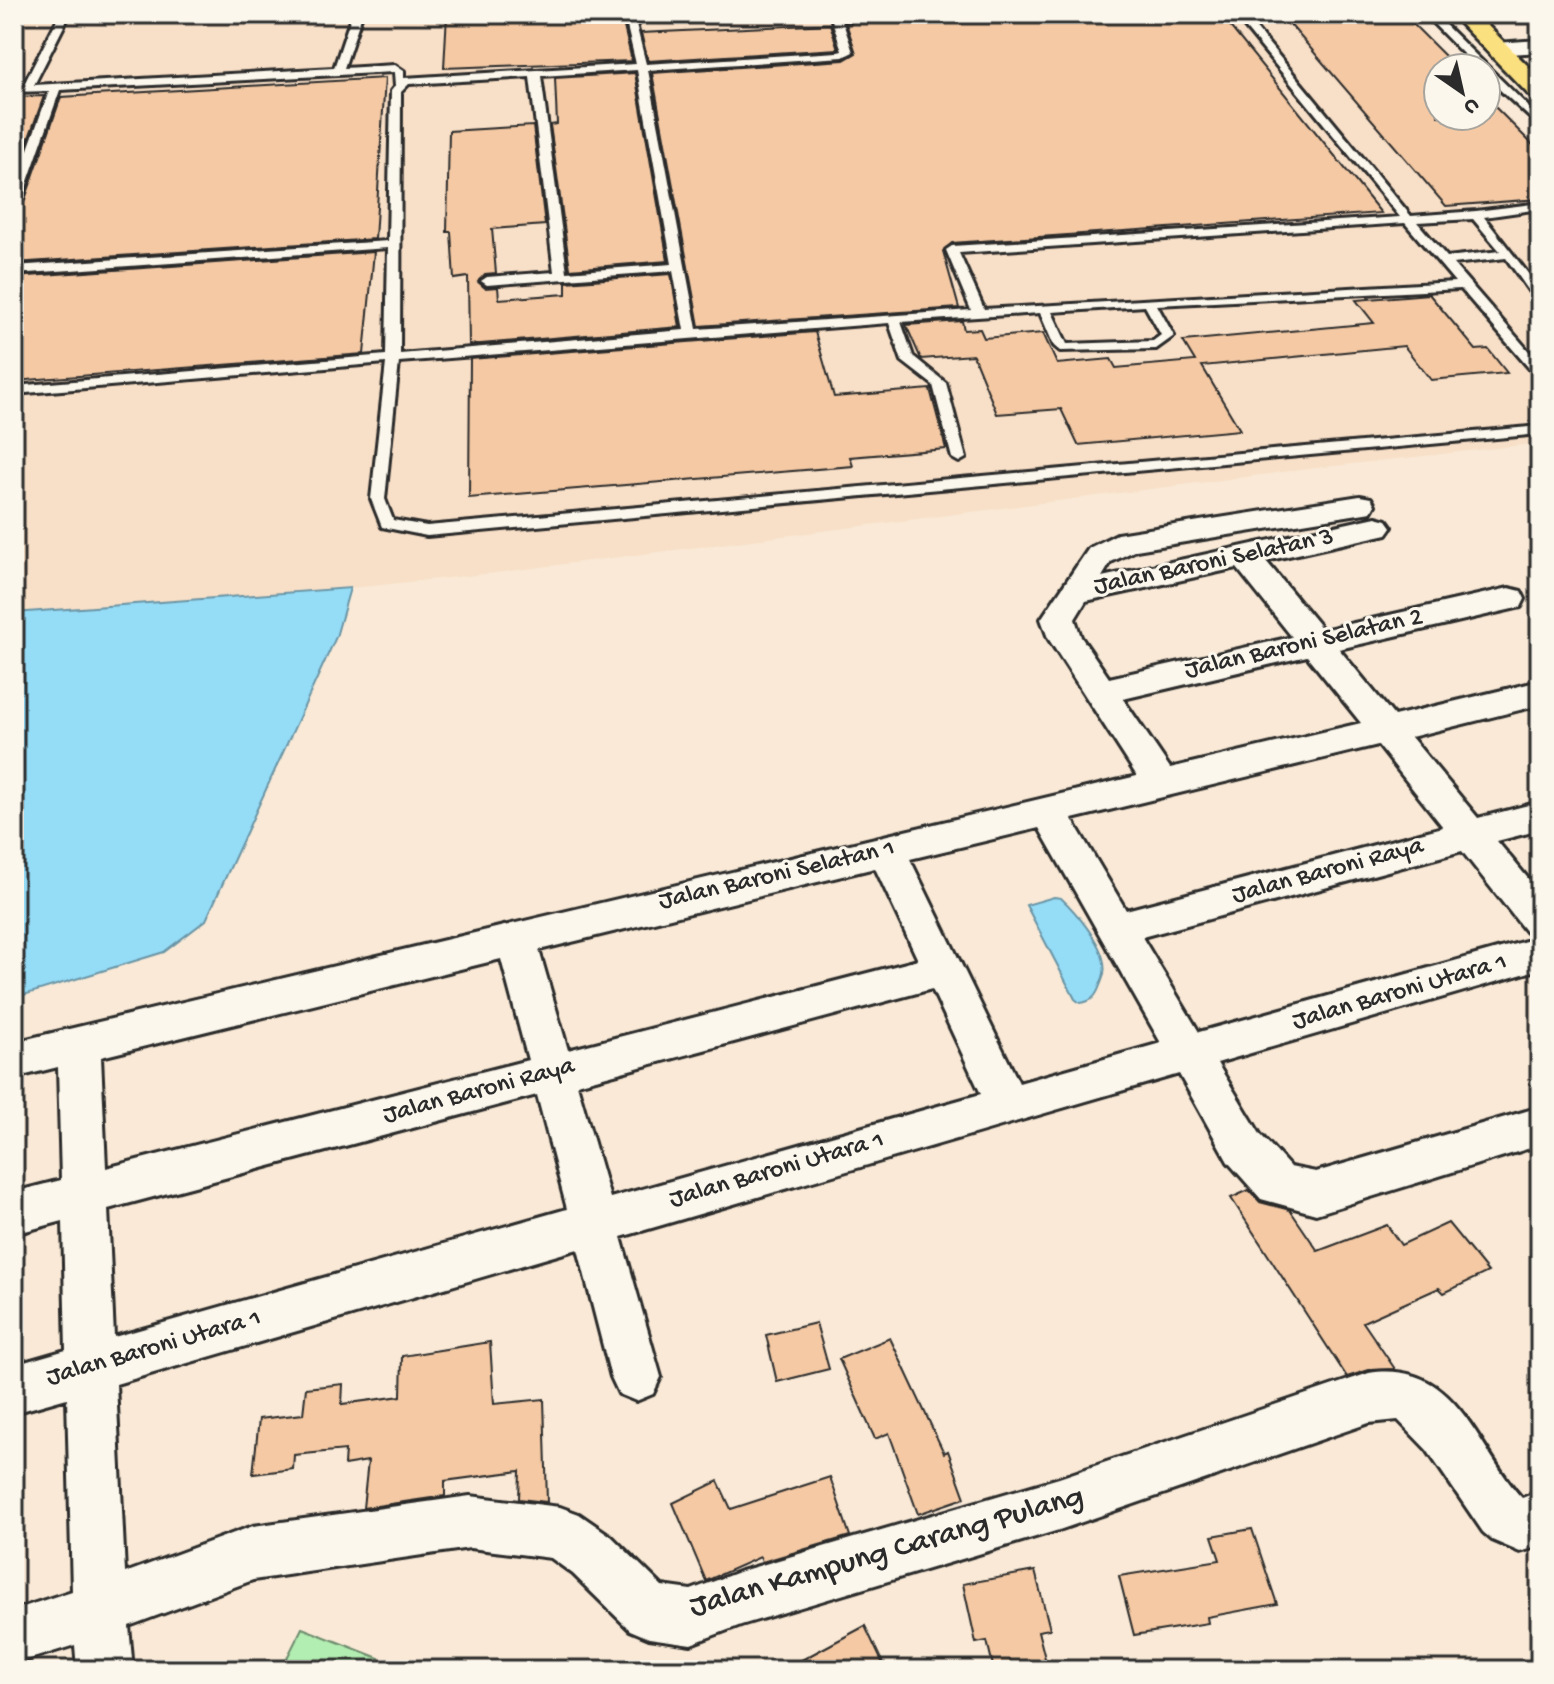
<svg xmlns="http://www.w3.org/2000/svg" width="1554" height="1684" viewBox="0 0 1554 1684" font-family="'Gochi Hand',sans-serif">
<style>
.built{fill:#f8dfc7}
.green{fill:#b2edb1;stroke:#6e8c6e;stroke-width:2}
.water{fill:#95dcf7;stroke:#6b95a5;stroke-width:2}
.building{fill:#f4c9a4;stroke:#2b2b2b;stroke-width:2}
.lines{fill:none;stroke-linecap:round;stroke-linejoin:round}
.lane-casing{stroke:#2b2b2b;stroke-width:6}
.street-casing{stroke:#2b2b2b;stroke-width:6}
.primary-casing{stroke:#2b2b2b;stroke-width:6}
.lane{fill:#fbf7ec;fill-rule:evenodd}
.street{fill:#fbf7ec;fill-rule:evenodd}
.primary{fill:#fbe080;fill-rule:evenodd}
.labels{text-anchor:middle;dominant-baseline:central;stroke-width:6;stroke-linejoin:round;paint-order:stroke}
.street-label{font-size:26px;fill:#2b2b2b;stroke:#fbf7ec}
.near-street-label{font-size:32px;fill:#2b2b2b;stroke:#fbf7ec}
</style>
<rect width="100%" height="100%" fill="#f9e9d6"/>
<filter id="ink" filterUnits="userSpaceOnUse"><feTurbulence type="fractalNoise" baseFrequency=".0125" numOctaves="2"/><feDisplacementMap in="SourceGraphic" scale="16" xChannelSelector="R" yChannelSelector="G"/><feConvolveMatrix kernelMatrix="1 2 1 2 8 2 1 2 1" color-interpolation-filters="sRGB"/></filter>
<g filter="url(#ink)">
<!-- built -->
<path class="built" d="M14,14H1403L1457,68H1438V116H1486V96L1540,150V443L1314,468L494,573L350,588L14,613Z"/>
<!-- green -->
<path class="green" d="M302,1628L379,1658L374,1670H281Z"/>
<!-- water -->
<g class="water">
<path d="M350,588L336,637L206,920L164,952L14,998V613Z"/>
<path d="M1054,897L1061,898C1076,912 1101,942 1104,963C1106,973 1102,980 1099,988C1095,998 1090,1002 1080,1003L1075,999L1026,905Z"/>
</g>
<!-- building -->
<g class="building">
<path d="M447,14H621L632,61L444,68Z"/>
<path d="M850,14H1220L1381,213L952,243L943,251L959,308L699,326L652,73L844,60L856,53L846,23H851Z"/>
<path d="M1281,14H1403L1457,68H1438V116H1486V98L1540,152V199L1446,206Z"/>
<path d="M830,24L838,49L648,61L641,33Z"/>
<path d="M635,73L668,261L570,269L550,125L557,124L555,78Z"/>
<path d="M385,78L375,239L14,263V210L23,205L61,97Z"/>
<path d="M44,96L14,179V97Z"/>
<path d="M533,126L545,225L492,229L496,273L485,274L478,282L485,288L498,287L499,299L566,294V282L671,274L680,327L469,345L468,277L454,279L451,232H447L449,131Z"/>
<path d="M374,252L364,354L14,381V277Z"/>
<path d="M1429,294L1476,350L1488,349L1507,373L1431,380L1404,346L1202,366L1240,430L1078,445L1061,409L997,414L973,355L921,359L906,325L962,321L964,330L980,329L984,338L1043,333L1057,364L1111,359L1116,368L1195,361L1183,341L1374,323L1356,300Z"/>
<path d="M815,332L834,397L930,389L946,449L850,457L853,466L469,498L470,359Z"/>
<path d="M1249,1190L1260,1202L1290,1210L1318,1251L1387,1225L1401,1245L1448,1223L1488,1272L1444,1293L1439,1288L1363,1322L1395,1369L1369,1370L1347,1377L1231,1198Z"/>
<path d="M816,1323L829,1369L777,1382L766,1335Z"/>
<path d="M890,1338L944,1453L948,1451L965,1498L918,1514L889,1433L875,1439L839,1359Z"/>
<path d="M490,1342L494,1404L544,1399L547,1502L519,1499L520,1471L445,1481V1496L363,1508L368,1461L344,1465L345,1450L294,1455L293,1469L253,1474L259,1419L303,1414L306,1388L343,1384L342,1404L401,1396L402,1356Z"/>
<path d="M830,1477L850,1536L762,1562L760,1557L706,1581L673,1503L718,1481L731,1509Z"/>
<path d="M1252,1529L1277,1604L1207,1617L1208,1623L1134,1635L1119,1576L1220,1560L1212,1536Z"/>
<path d="M1035,1571L1050,1629L1038,1631L1048,1670H994L987,1641L976,1643L963,1584Z"/>
<path d="M865,1626L886,1670H783Z"/>
</g>
<g class="lines">
<defs>
<g id="lane">
<path d="M60,14H70L34,85L334,68L352,14H362L344,68L395,65L404,71V78L636,64L624,14H698L693,17L635,20L646,64L838,52L842,51L830,14H840L853,52L843,57L648,70L697,329L971,310L946,250L952,246L1400,217L1234,14H1244L1411,216L1476,211L1540,203V209L1484,217L1540,289V302L1536,301L1506,258L1453,264L1540,364V376L1535,375L1461,289L1157,305L1174,336L1156,349L1060,351L1054,346L1040,313L901,322L913,356L946,383L966,458L959,462L952,458L933,385L902,361L889,323L399,362L385,499L393,520L427,526L1540,426V434L427,536L382,527L371,499L386,363L14,394V386L386,355L388,248L14,274V266L388,241L391,91L395,86L394,72L60,90L20,204L14,207V188L49,91L14,92V86H23ZM637,70L672,264L567,272L541,76ZM530,77L554,272L487,277L481,281L487,285L673,271L684,330L400,354L401,92L409,84ZM1473,219L1500,251L1447,257L1417,222ZM1405,223L1455,282L984,309L959,253ZM1145,306L1161,335L1153,341L1067,344L1052,312Z"/>
<path d="M1424,14H1434L1540,118V127L1486,77V68H1477Z"/>
</g>
<g id="street">
<path d="M1540,40V52L1497,55L1486,49L1497,43Z"/>
<path d="M1360,496L1371,498L1375,505L1371,512L1136,550L1111,562L1102,577L1376,517L1387,520L1392,527L1387,534L1266,561L1323,630L1509,588L1521,591L1525,599L1521,607L1339,649L1394,716L1540,681V705L1411,737L1478,818L1540,802V830L1497,841L1540,893V937L1526,932L1462,851L1142,937L1199,1032L1540,937V969L1217,1063L1260,1134L1290,1167L1316,1172L1540,1107V1145L1316,1214L1261,1199L1228,1162L1179,1074L621,1237L661,1377L653,1394L636,1401L619,1394L611,1377L578,1249L116,1384L125,1573L253,1526L470,1496L560,1507L579,1514L611,1536L662,1586L691,1590L741,1571L1059,1478L1369,1373C1457,1359 1475,1447 1522,1498L1540,1491V1546L1520,1552L1492,1540L1483,1532L1427,1450L1398,1420L1369,1423L1059,1530L741,1625L691,1644L649,1638L630,1630L573,1574L551,1558L470,1548L253,1580L129,1626L133,1670H77L75,1645L14,1664V1610L72,1591L67,1398L14,1413V1365L66,1350L63,1221L14,1234V1192L61,1180L58,1067L14,1078V1042L1137,776L1048,638L1041,619L1089,548L1117,534ZM1237,568L1292,637L1109,678L1081,637L1075,619L1086,601ZM1307,656L1361,723L1170,768L1123,699ZM1378,745L1443,827L1126,910L1072,819ZM1039,828L1161,1043L1019,1083L910,859ZM875,868L918,960L568,1050L539,950ZM501,959L528,1060L106,1168L101,1057ZM932,989L981,1094L610,1198L577,1084ZM537,1095L567,1209L114,1337L108,1209Z"/>
</g>
<path id="primary" d="M1451,14H1476L1540,78V100L1531,97Z"/>
</defs>
<!-- lane casing -->
<use href="#lane" class="lane-casing"/>
<!-- street casing -->
<use href="#street" class="street-casing"/>
<!-- primary casing -->
<use href="#primary" class="primary-casing"/>
<!-- lane -->
<use href="#lane" class="lane"/>
<!-- street -->
<use href="#street" class="street"/>
<!-- primary -->
<use href="#primary" class="primary"/>
</g>
</g>
<g class="labels">
<!-- street labels -->
<g class="street-label">
<text transform="translate(1214 563) rotate(-12)">Jalan Baroni Selatan 3</text>
<text transform="translate(1304 645) rotate(-13)">Jalan Baroni Selatan 2</text>
<text transform="translate(1328 872) rotate(-15)">Jalan Baroni Raya</text>
<text transform="translate(777 876) rotate(-13)">Jalan Baroni Selatan 1</text>
<text transform="translate(1400 993) rotate(-16)">Jalan Baroni Utara 1</text>
<text transform="translate(479 1092) rotate(-15)">Jalan Baroni Raya</text>
<text transform="translate(777 1171) rotate(-16)">Jalan Baroni Utara 1</text>
<text transform="translate(154 1349) rotate(-16)">Jalan Baroni Utara 1</text>
</g>
<!-- near-street labels -->
<g class="near-street-label">
<text transform="translate(887 1553) rotate(-16)">Jalan Kampung Carang Pulang</text>
</g>
</g>
<!-- margin -->
<rect width="1554" height="1684" fill="none" stroke="#fbf7ec" stroke-width="48"/>
<rect x="24" y="24" width="1506" height="1636" fill="none" stroke="#2b2b2b" stroke-width="3" filter="url(#ink)"/>
<!-- north arrow -->
<g transform="translate(1462 92) rotate(146)"><circle r="38" fill="#fbf7ec" stroke="#a8a59f" stroke-width="2"/>
<path d="M0-6L14 30L0 20L-14 30Z" fill="#2b2b2b"/>
<text y="-12" font-size="22" font-weight="bold" text-anchor="middle" fill="#2b2b2b">U</text>
</g>
</svg>
